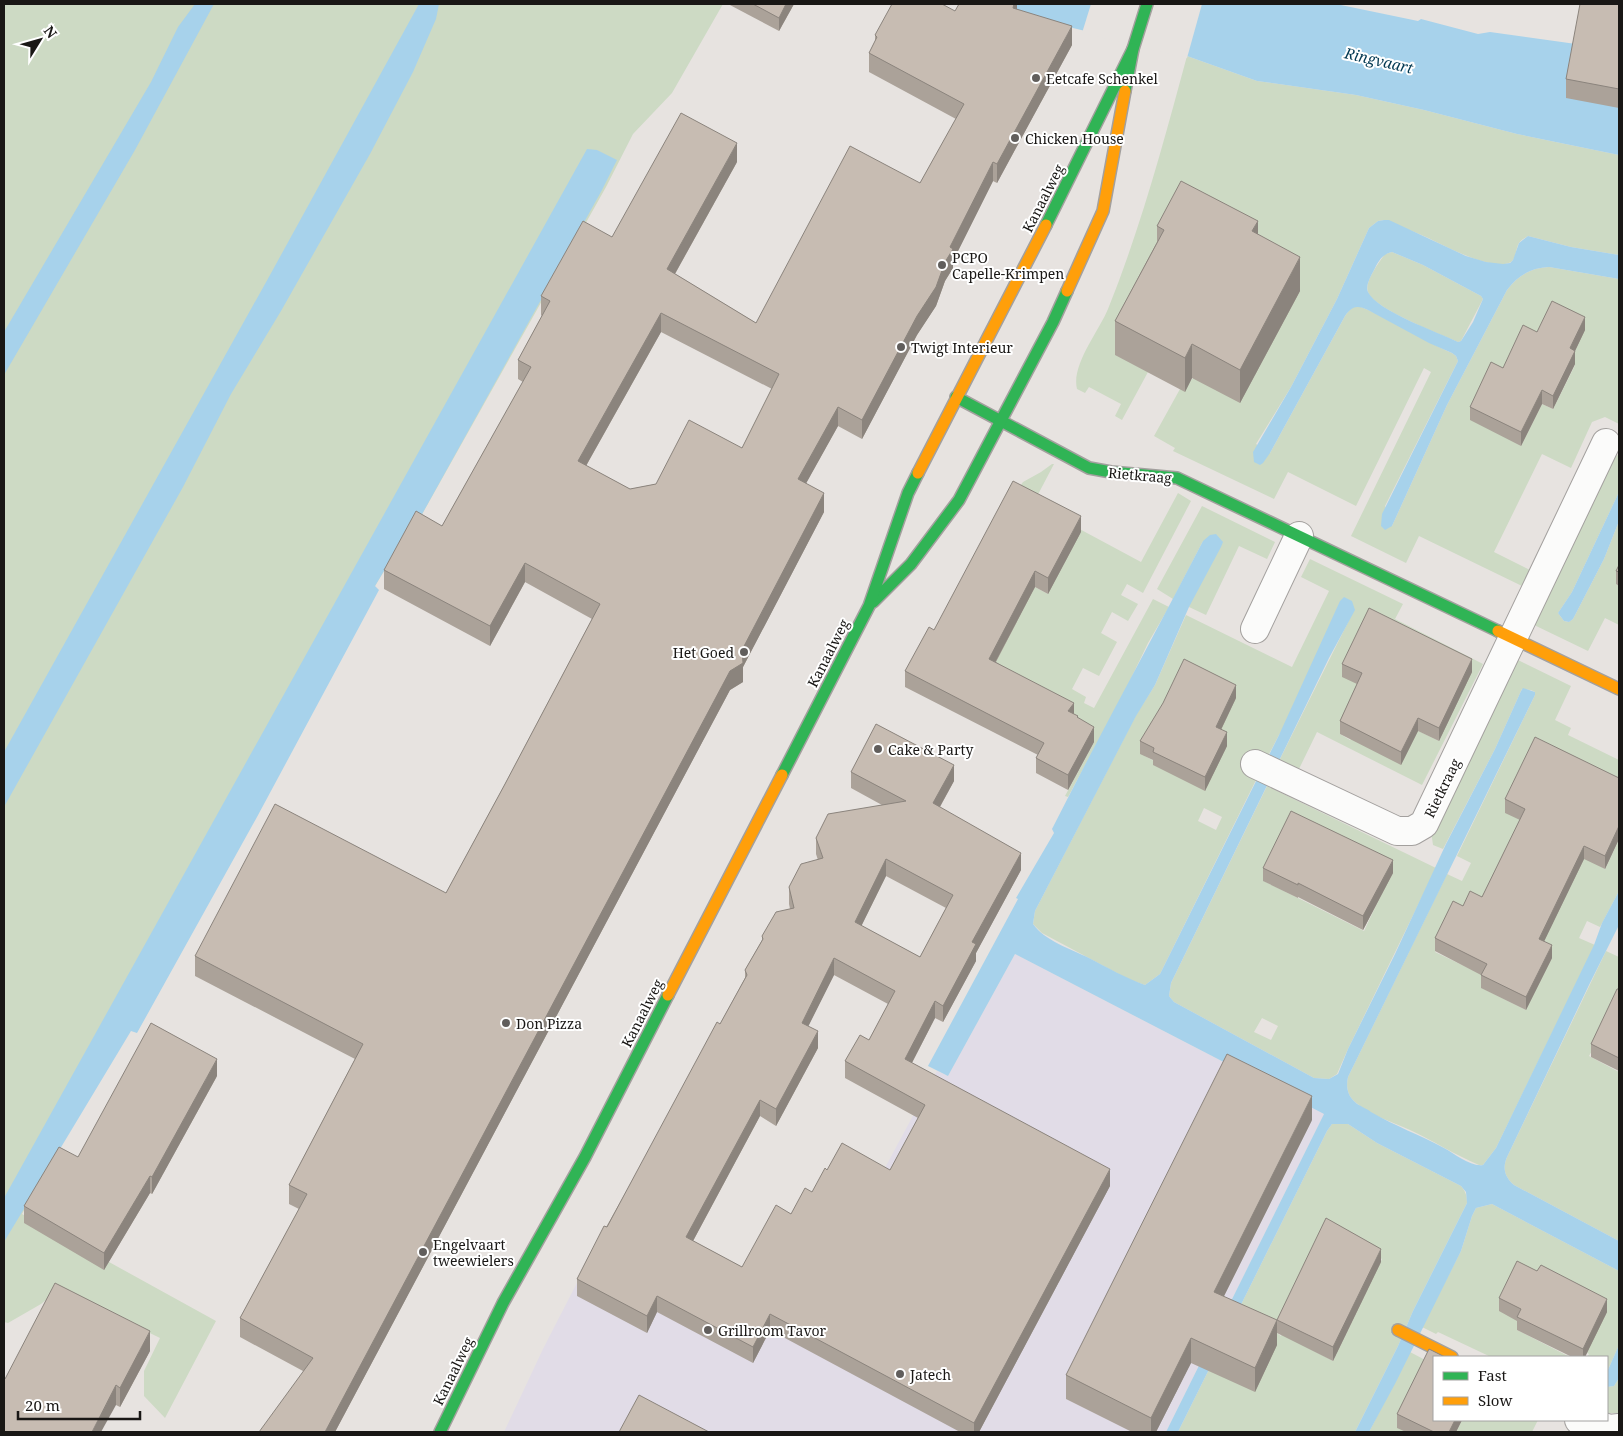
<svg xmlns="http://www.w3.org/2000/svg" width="1623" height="1436" viewBox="0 0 1623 1436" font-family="'Noto Serif',serif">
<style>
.commercial{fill:#e1dce7}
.green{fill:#cddac4;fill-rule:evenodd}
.water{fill:#a7d2eb;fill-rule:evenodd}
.pier{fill:#e7e3e0}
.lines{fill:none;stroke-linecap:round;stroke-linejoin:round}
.street-casing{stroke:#a3a09e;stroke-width:30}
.fast-casing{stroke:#a3a09e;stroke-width:14}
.slow-casing{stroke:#a3a09e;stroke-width:14}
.street{stroke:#fbfbfa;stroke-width:28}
.fast{stroke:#30b455;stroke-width:11}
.slow{stroke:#ff9f0a;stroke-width:11}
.wall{fill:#aba299;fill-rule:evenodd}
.shaded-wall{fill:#8b847d}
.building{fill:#c7bcb2;stroke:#8b847d;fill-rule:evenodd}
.poi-dot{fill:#615e5c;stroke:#fff;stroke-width:2}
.labels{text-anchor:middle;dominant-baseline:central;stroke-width:4;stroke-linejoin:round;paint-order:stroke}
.poi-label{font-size:14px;fill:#191715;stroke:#fff;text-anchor:start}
.street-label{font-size:14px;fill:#191715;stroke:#fff}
.water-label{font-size:15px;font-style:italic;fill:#033952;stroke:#fff}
</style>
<rect width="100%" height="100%" fill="#e7e3e0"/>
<!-- commercial -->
<path class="commercial" d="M1015,954L1324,1114L1166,1432H504L543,1349L599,1240L792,1341L937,1071L948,1076Z"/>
<!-- green -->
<g class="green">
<path d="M4,4H723L672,93L633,134L606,187L416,525L412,524L375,586L220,867L22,1214L216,1321L165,1418L144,1396V1371L160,1338L60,1289L41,1304L8,1323L4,1322Z"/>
<path d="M1187,56L1257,81L1356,95L1424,110L1517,134L1619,155V255L1571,247L1528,236C1525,238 1521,240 1519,243C1515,249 1517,260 1509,263C1489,270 1445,246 1426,237C1412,231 1398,225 1384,220L1378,221L1369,228L1337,299L1291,387L1256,444L1270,453L1345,316C1348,312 1351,307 1356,306C1365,305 1436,347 1452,353L1456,356L1458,361L1385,506L1392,526L1447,405L1507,290C1518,275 1531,268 1549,267L1619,279V424L1605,417L1592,422L1571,468L1542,454L1494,552L1530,570L1522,586L1419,536L1406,563L1351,536L1431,372L1424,368L1356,506L1288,472L1274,499L1173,451L1175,448L1154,436L1180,389L1300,291L1115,354L1148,372L1122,420L1115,416L1121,404L1089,387L1085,393L1077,389C1071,365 1099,331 1108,309C1141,227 1164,141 1187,56ZM1575,365L1553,409L1542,404L1521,446L1503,381Z"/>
<path d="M1392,252L1423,265L1481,296L1483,299L1461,341L1458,342C1440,334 1374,309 1368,292C1364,282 1380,261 1385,254Z"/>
<path d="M1619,454V492L1572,592L1558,613L1564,621L1569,622L1573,619L1604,559L1619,521V578L1616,584L1619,586V625L1605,618L1588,651L1532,624L1613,459Z"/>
<path d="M1052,464H1054L1033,504L1141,562L1178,493L1191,501L1143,593L1127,584L1121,595L1138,604L1128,621L1112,612L1101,633L1117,642L1099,676L1083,668L1072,689L1086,697L1084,703L1094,708L1153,599L1169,607L1148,643L1123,695L1068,797L1065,796L1094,742L937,641L1035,587L1048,594L1013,496L1023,482L1041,472Z"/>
<path d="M1202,506L1275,542L1267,559L1239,546L1206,615L1189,607L1203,541L1173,599L1157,589Z"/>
<path d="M1310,559L1403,604L1395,619L1483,664L1422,785L1317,732L1298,771L1279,761L1354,610L1279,735L1268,756L1261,752L1249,777L1256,780L1160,974L1145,985L1128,979L1042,933L1033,924L1035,911L1136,715L1155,685L1186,615L1292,667L1329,591L1301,577ZM1374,692L1439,741L1368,706ZM1347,718L1351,739L1350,740L1340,734ZM1226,746L1154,761L1145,756ZM1204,808L1222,817L1216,830L1198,821Z"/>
<path d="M1516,659L1571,686L1555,720L1571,728L1568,735L1619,760V791L1537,828L1605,869L1619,839V891L1600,927L1587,921L1579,938L1595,945L1496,1148L1483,1165H1479C1455,1155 1434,1141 1410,1130C1392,1122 1370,1115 1355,1102C1347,1095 1346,1086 1348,1077L1447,874L1462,881L1471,863L1457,856L1535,695V692L1531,690L1522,689L1521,691L1495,749L1443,849L1433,845L1431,831ZM1453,914L1526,1010L1482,988L1487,977L1435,952Z"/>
<path d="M1267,786L1436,868L1348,1049L1337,1074L1329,1079L1314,1078L1174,1002L1169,996L1171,983ZM1389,878L1364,931L1264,881ZM1262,1018L1278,1026L1271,1040L1254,1032Z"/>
<path d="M1606,951L1619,957V1003L1589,1056L1619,1072V1241L1514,1185C1504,1176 1502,1167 1508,1155Z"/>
<path d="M1332,1124H1348L1377,1143L1461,1186C1466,1192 1467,1196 1467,1203L1413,1311L1398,1346L1355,1432H1178L1327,1131ZM1378,1257L1382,1259L1333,1361L1282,1334L1281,1336L1277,1333Z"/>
<path d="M1492,1204L1619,1271V1345L1607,1372V1357H1587L1589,1354L1587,1353L1521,1322L1517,1330L1570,1357H1491L1438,1332L1436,1334L1422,1327L1461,1251L1472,1216L1476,1208Z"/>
<path d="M1410,1352L1429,1362L1406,1432H1369Z"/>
<path d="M1619,1378V1413H1607V1387L1614,1386Z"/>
<path d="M1462,1420H1538L1532,1432H1456Z"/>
</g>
<!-- water -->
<g class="water">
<path d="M195,4H214L135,150L4,375V332L151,82L178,27Z"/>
<path d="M419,4H439L436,19L413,72L370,154L281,311L231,394L183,487L4,807V752L270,275Z"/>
<path d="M1001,4H1336L1418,21L1421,19L1478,34L1490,32L1619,50V155L1517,134L1424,110L1356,95L1257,81L1187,56L1016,14Z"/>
<path d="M587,149L597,150L617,160L602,190L416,525L412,524L375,586L379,590L257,817L137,1033L131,1031L4,1242V1198Z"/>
<path d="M1384,220H1389L1404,227L1466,256L1486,262L1503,264L1510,263L1513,260L1519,243L1528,236L1571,247L1619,255V279L1549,267C1531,268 1518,275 1507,290L1447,405L1392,526L1385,530L1381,526L1382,514L1458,361L1456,356L1452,353L1429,343L1368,310C1357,305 1352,306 1345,316L1270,453L1263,463L1260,465L1254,462L1253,452L1291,387L1337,299L1369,228L1378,221ZM1392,252L1423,265L1481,296L1483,299L1473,322L1461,341L1458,342C1438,332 1377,311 1368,292C1365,286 1371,276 1374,270C1378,262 1382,254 1392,252Z"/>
<path d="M1619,492V521L1604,559L1573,619L1569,622L1564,621L1558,613L1572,592Z"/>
<path d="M1216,534L1223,542L1221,547L1189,607L1155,685L1136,716L1035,911L1033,924C1045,941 1071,949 1089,958C1108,968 1126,978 1145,985L1160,974L1279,735L1340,601L1344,597L1352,601L1355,610L1329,658L1171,983L1169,996L1174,1002L1314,1078L1329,1079L1338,1074L1348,1049L1395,954L1446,844L1495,749L1521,691L1523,688L1535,692V695L1348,1077C1346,1086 1347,1095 1355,1102C1359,1106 1366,1108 1371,1112C1395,1126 1420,1135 1444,1148C1455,1154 1471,1167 1483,1165L1496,1148L1594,945L1602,923L1619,891V925L1589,985L1508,1155C1502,1167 1504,1176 1514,1185L1619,1241V1271L1492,1204L1476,1208L1472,1216L1461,1251L1396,1382L1369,1432H1355L1398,1346L1413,1311L1467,1203L1466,1192L1461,1186L1377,1143L1348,1124H1332L1327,1131L1178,1432H1166L1324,1114L1015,954L948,1076L928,1066L1018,899L1016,898L1054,833L1052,829C1101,732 1153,638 1203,541L1210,535Z"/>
<path d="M1619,1345V1378L1614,1386L1607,1387V1372Z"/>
</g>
<!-- pier -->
<path class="pier" d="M1091,4H1202L1187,58L1082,33Z"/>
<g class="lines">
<defs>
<g id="street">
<path d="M1255,629L1299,536"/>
<path d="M1255,764L1397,831H1412L1424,824L1606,443"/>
<path d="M1579,1420L1610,1429L1619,1428"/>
</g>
<g id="fast">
<path d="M1125,91L1133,49L1147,4"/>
<path d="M1046,225L1133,49"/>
<path d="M956,397L1089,468L1111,472L1177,478L1498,631"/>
<path d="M873,602L911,564L959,500L1053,322L1067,291"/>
<path d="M782,775L869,606L908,493L918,473"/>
<path d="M440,1432L503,1303L585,1157L668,995"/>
</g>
<g id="slow">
<path d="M1067,291L1103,211L1125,91"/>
<path d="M918,473L1046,225"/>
<path d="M1498,631L1619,689"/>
<path d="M668,995L782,775"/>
<path d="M1398,1330L1452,1357"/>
</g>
</defs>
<!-- street casing -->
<use href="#street" class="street-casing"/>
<!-- fast casing -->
<use href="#fast" class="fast-casing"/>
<!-- slow casing -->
<use href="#slow" class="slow-casing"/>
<!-- street -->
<use href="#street" class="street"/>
<!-- fast -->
<use href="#fast" class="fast"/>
<!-- slow -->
<use href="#slow" class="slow"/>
</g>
<!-- wall -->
<g class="wall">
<path d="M728,4H794L779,31Z"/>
<path d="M1017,4V9L1072,45L997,183L993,181L953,261V268L945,281L936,306L917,335L862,439L838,426L806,483L824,512L743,667V682L730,690L335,1432L303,1371L240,1337V1318L299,1209L289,1204V1185L355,1059L195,976V956L446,893L505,784L592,619L525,582L490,646L384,589V570L442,526L523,382L518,379V360L542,316L541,315V296L612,237L737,162L675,274L756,323L920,183L956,119L869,72V53L875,42V35L955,11ZM661,332L772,389L742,448L656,484L630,489L586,466Z"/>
<path d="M1619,4V108L1566,98V79Z"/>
<path d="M1157,226L1258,234L1300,291L1240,403L1192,378L1185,392L1115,355V321L1157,242Z"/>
<path d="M1585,330L1575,351V364L1553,409L1542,404L1521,446L1470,420V407L1503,368L1537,332Z"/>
<path d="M1081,532L1048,594L1035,587L996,662L1074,714L1078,718L1094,742L1068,790L1036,773V758L1038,755L905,687V671L934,630Z"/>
<path d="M1619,565V586L1616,584V571Z"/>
<path d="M1342,664L1472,672L1439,741L1418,731L1401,765L1340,734V721L1357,684L1342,677Z"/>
<path d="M1236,698L1221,730L1227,746L1205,791L1153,765V760L1140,754V741Z"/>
<path d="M851,772L954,781L940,807L1021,870L976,953V961L943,1022L935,1018L912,1063L1110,1186L979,1432H960L770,1330L753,1363L657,1312L647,1333L577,1296V1279L720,1024L745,978V970L762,940V936L790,909L789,904V887L818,860L816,854V838L882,805L851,788ZM886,876L946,908L920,957L861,926ZM834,975L888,1004L869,1040L845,1061V1078L918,1118L890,1170H827L812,1192L742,1267L693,1241L760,1116L776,1126L818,1048L808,1026Z"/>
<path d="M1619,778V839L1605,869L1584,859L1544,941L1552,958L1526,1010L1481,988V975L1435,951V938L1463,906L1482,897L1520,820L1505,813V799Z"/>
<path d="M1263,868L1393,873L1363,930L1298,897V898L1263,881Z"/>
<path d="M1619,989V1071L1591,1057V1044Z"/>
<path d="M217,1076L152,1194L150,1193L104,1270L24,1223V1206L78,1157Z"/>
<path d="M1312,1120L1224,1296L1277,1345L1255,1392L1191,1363L1156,1432H1132L1066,1399V1375Z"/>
<path d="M1381,1262L1333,1361L1277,1333V1320Z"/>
<path d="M1499,1298L1607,1312L1585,1357H1572L1517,1330V1321L1499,1311Z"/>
<path d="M150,1351L120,1407L116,1405L5,1379Z"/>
<path d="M1397,1414L1434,1420H1462L1456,1432H1406L1397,1428Z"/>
</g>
<!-- shaded-wall -->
<g class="shaded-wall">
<path d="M786,4H794L779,31V18Z"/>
<path d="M1014,4H1017V9L1013,27V8Z"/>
<path d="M1072,26V45L997,183V164Z"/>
<path d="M737,143V162L667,288V269Z"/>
<path d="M993,162V181L953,261V268L945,281L936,306L917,335L862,439V420Z"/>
<path d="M1258,221V255L1252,231Z"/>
<path d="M1300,257V291L1240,403V370Z"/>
<path d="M661,313V332L578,480V461Z"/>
<path d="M1585,317V330L1575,351V364L1553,409V396L1570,348Z"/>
<path d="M1192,344V378L1185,392V358Z"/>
<path d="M1542,390V404L1521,446V432Z"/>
<path d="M838,407V426L798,498V479Z"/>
<path d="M824,493V512L743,667V682L730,690L335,1432H325Z"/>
<path d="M1081,516V532L1048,594V578Z"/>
<path d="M525,563V582L490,646V626Z"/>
<path d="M1035,571V587L989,674V659Z"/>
<path d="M1472,659V672L1439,741V728Z"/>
<path d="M1236,685V698L1216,740V727Z"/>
<path d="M1074,703V718L1068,711Z"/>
<path d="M1418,718V731L1401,765V752Z"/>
<path d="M1094,727V742L1068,790V775Z"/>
<path d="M1227,732V746L1205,791V777Z"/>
<path d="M954,765V781L933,819V803Z"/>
<path d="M1619,826V839L1605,869V856Z"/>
<path d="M1584,846V859L1539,952V939Z"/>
<path d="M1021,853V870L976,953V961L943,1022V1006L972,942Z"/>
<path d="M886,859V876L855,939V922Z"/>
<path d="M1393,860V873L1363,930V916Z"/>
<path d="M1552,945V958L1526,1010V997Z"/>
<path d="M834,958V975L802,1039V1023Z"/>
<path d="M935,1001V1018L905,1076V1059Z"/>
<path d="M818,1031V1048L776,1126V1109Z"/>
<path d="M217,1059V1076L152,1194V1177Z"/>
<path d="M1312,1096V1120L1214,1316V1292Z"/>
<path d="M760,1100V1116L686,1254V1237Z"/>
<path d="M1110,1169V1186L979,1432H974V1423Z"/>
<path d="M150,1176V1193L104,1270V1253Z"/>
<path d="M1381,1249V1262L1333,1361V1347Z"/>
<path d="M657,1296V1312L647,1333V1316Z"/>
<path d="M1607,1299V1312L1585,1357H1583V1349Z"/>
<path d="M770,1314V1330L753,1363V1347Z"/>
<path d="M1277,1320V1345L1255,1392V1368Z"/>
<path d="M150,1331V1351L120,1407V1388Z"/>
<path d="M1191,1338V1363L1156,1432H1151V1418Z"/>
<path d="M116,1385V1405L101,1432H92Z"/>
<path d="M1455,1420H1462L1456,1432H1449Z"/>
</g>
<!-- building -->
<g class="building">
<path d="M753,4H786L779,18Z"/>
<path d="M892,4H942L955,11L959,4H1014L1013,8L1072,26L997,164L993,162L950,247L953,249L945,262L936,287L917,316L862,420L838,407L798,479L824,493L742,650L743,663L730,671L325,1432H259L313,1358L240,1318L307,1194L289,1185L363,1044L195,956L275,804L446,893L505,784L600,604L525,563L490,626L384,570L416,511L442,526L531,367L518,360L550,301L541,296L583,221L612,237L681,113L737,143L667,269L756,323L850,146L920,183L964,104L869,53L877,37L875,35ZM661,313L779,374L742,448L689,420L656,484L630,489L578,461Z"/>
<path d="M1580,4H1619V89L1566,79Z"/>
<path d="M1181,181L1258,221L1252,231L1300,257L1240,370L1192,344L1185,358L1115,321L1164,230L1157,226Z"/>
<path d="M1552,301L1585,317L1570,348L1575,351L1553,396L1542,390L1521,432L1470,407L1491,362L1503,368L1523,325L1537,332Z"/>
<path d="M1013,481L1081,516L1048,578L1035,571L989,659L1074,703L1068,711L1078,716L1077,717L1094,727L1068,775L1036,758L1044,743L905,671L929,627L934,630Z"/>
<path d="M1619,565V572L1616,571Z"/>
<path d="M1369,608L1472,659L1439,728L1418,718L1401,752L1340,721L1362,673L1342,664Z"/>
<path d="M1184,659L1236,685L1216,727L1227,732L1205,777L1153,752L1154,748L1140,741L1163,703Z"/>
<path d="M876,724L954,765L933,803L1021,853L972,942L976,944L943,1006L935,1001L905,1059L1110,1169L974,1423L770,1314L753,1347L657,1296L647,1316L577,1279L604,1226L607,1227L717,1022L720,1024L747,975L745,970L763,939L762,936L776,912L794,908L789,887L801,864L823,858L816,838L828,814L906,801L851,772ZM886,859L953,895L920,957L855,922ZM834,958L895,991L869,1040L860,1035L845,1061L925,1105L890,1170L842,1143L827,1170L825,1168L812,1192L805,1188L791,1214L776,1205L742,1267L686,1237L760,1100L776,1109L818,1031L802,1023Z"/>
<path d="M1535,737L1619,778V826L1605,856L1584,846L1539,939L1552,945L1526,997L1481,975L1487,964L1435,938L1453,901L1463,906L1470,891L1482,897L1525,809L1505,799Z"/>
<path d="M1291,811L1393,860L1363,916L1298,883V885L1263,868Z"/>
<path d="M1617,989H1619V1058L1591,1044Z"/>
<path d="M151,1023L217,1059L152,1177L150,1176L104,1253L24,1206L59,1147L78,1157Z"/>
<path d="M1227,1054L1312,1096L1214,1292L1277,1320L1255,1368L1191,1338L1151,1418L1066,1375Z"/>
<path d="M1326,1218L1381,1249L1333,1347L1277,1320Z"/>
<path d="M1517,1261L1537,1271L1541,1265L1607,1299L1583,1349L1517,1317L1521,1309L1499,1298Z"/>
<path d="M55,1283L150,1331L120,1388L116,1385L92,1432H4V1379H5Z"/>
<path d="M1429,1349L1445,1357H1434V1420H1455L1449,1432H1434L1397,1414Z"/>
<path d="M639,1395L709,1432H619Z"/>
</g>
<!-- markers -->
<g class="poi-dot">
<circle cx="1036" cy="78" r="5"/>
<circle cx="1015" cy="138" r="5"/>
<circle cx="942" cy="265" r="5"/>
<circle cx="901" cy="347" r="5"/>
<circle cx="744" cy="652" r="5"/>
<circle cx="878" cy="749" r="5"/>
<circle cx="506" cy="1023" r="5"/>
<circle cx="423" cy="1252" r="5"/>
<circle cx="708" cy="1330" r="5"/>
<circle cx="900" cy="1374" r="5"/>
</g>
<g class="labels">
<!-- poi labels -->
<g class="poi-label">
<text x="1046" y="78">Eetcafe Schenkel</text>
<text x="1025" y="138">Chicken House</text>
<text x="952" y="257">PCPO<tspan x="952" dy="16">Capelle-Krimpen</tspan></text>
<text x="911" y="347">Twigt Interieur</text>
<text x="734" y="652" text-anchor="end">Het Goed</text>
<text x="888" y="749">Cake &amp; Party</text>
<text x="516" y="1023">Don Pizza</text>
<text x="433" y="1244">Engelvaart<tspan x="433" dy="16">tweewielers</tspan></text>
<text x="718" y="1330">Grillroom Tavor</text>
<text x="910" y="1374">Jatech</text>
</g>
<!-- street labels -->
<g class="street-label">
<text transform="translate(1043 198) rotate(-63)">Kanaalweg</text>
<text transform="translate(1140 475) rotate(5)">Rietkraag</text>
<text transform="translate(828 653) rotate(-63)">Kanaalweg</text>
<text transform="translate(1442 788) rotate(-64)">Rietkraag</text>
<text transform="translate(642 1013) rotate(-63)">Kanaalweg</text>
<text transform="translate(453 1371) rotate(-64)">Kanaalweg</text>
</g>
<!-- water labels -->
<g class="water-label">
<text transform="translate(1379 60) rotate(13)">Ringvaart</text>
</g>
</g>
<!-- border -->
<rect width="1623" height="1436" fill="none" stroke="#191715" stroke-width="10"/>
<!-- legend -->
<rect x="1433" y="1356" width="175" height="65" fill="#ffffff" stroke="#a3a2a1"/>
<rect x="1443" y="1372" width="25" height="8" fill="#30b455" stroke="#a3a2a1"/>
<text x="1478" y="1381" font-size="15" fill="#191715">Fast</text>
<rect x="1443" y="1397" width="25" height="8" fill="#ff9f0a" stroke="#a3a2a1"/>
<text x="1478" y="1406" font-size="15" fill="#191715">Slow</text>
<!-- north arrow -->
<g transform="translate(40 40) rotate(53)" stroke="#ffffff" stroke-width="4" paint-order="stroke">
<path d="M0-4L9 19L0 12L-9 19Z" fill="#191715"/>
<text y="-8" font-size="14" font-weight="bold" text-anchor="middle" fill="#191715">N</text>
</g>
<!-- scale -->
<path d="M18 1411v8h122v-8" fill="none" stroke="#191715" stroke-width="2.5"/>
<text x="25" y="1411" font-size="15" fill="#191715" stroke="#ffffff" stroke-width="4" paint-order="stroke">20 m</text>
</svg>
